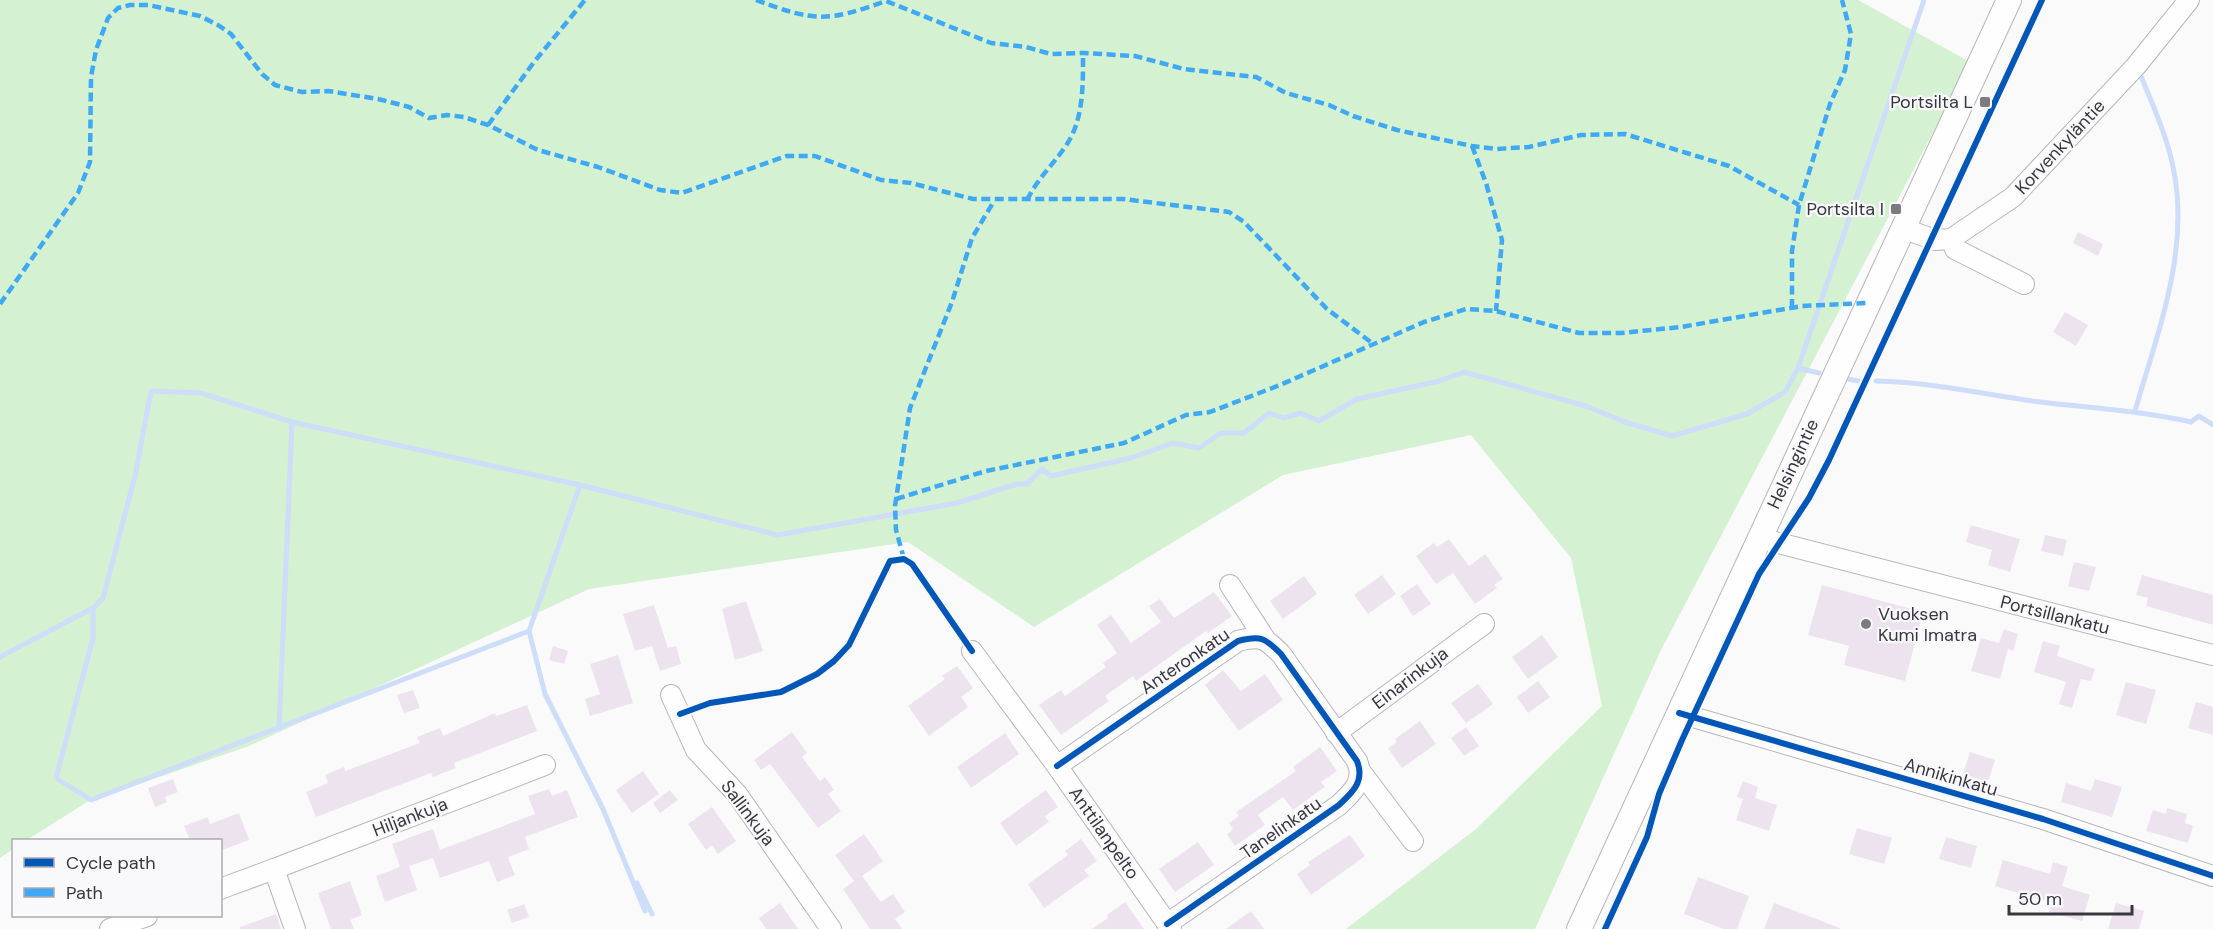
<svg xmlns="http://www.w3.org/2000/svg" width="2213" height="929" viewBox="0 0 2213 929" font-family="'DM Sans',sans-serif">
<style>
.green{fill:#d4f1d1}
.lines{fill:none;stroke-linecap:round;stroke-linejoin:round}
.stream{stroke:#cdddfa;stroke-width:5}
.building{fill:#ede3ef}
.minor-casing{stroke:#b6b5b9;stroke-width:22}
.major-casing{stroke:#b6b5b9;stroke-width:26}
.minor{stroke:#fefefe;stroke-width:20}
.major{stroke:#fefefe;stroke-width:24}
.quiet{stroke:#3fa9f5;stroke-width:4.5;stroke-dasharray:9 4.5;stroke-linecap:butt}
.cycleway-casing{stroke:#f9f9fc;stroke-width:10}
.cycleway{stroke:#0057b8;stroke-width:6}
.poi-dot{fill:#7c7b80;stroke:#f9f9fc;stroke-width:2}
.labels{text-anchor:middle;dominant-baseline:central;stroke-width:4.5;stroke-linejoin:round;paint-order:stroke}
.poi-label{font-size:18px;fill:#38373e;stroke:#f9f9fc;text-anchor:end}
.street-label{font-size:18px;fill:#38373e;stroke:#f9f9fc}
</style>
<rect width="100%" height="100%" fill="#fafafb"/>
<!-- green -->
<path class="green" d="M0,0H1858L1970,62L1660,652L1535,929H1346L1476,829L1602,706L1571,558L1471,435L1283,475L1034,627L908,542L589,589L249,746L87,802L27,840H14L13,849L0,858Z"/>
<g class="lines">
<!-- stream -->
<g class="stream">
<path d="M1798,368L1819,373"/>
<path d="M1848,379L1858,381"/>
<path d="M1876,381C1932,382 1985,395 2040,402C2091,408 2141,411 2191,422L2199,416L2213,425"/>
<path d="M2135,411C2157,334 2191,249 2173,167C2167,136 2153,106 2141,76"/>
<path d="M580,485L529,631L545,694L603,809L645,911"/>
<path d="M93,608V638L56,778L91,800L529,631"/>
<path d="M0,657L93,608L103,598L135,476L151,391L201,393L292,422L580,485L778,535L957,503L1017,484H1027L1042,469L1051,476L1131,458L1173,443L1199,448L1221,433H1244L1269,413L1284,418L1300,413L1319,421L1357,399L1439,381L1464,372L1586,406L1625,422L1672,436L1747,414L1785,392L1798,368L1924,0"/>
<path d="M279,729L292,422"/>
<path d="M637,883L652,914"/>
</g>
</g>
<!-- building -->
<g class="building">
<path d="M2078,232L2103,244L2098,256L2073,243Z"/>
<path d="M2065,312L2088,325L2076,346L2053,332Z"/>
<path d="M1971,525L2020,539L2010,572L1988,565L1992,550L1966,542Z"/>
<path d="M2045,535L2067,540L2063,556L2041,551Z"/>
<path d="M1449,539L1469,566L1485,554L1503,579L1494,585L1497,588L1475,604L1453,573L1436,584L1416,556L1434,543L1437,547Z"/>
<path d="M2074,562L2096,567L2089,591L2068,586Z"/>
<path d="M1382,575L1396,594L1368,614L1354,595Z"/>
<path d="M2142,575L2213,595V625L2146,606L2148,598L2136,595Z"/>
<path d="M1304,576L1317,594L1283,619L1270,601Z"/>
<path d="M1417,584L1431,604L1413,616L1400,596Z"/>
<path d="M1822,585L1923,612L1905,681L1844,665L1849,646L1808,635Z"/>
<path d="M1214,592L1232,616L1208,633L1206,631L1136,681L1133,676L1105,696L1109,701L1061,735L1039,705L1061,690L1065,696L1106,667L1103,663L1117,653L1097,625L1111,615L1131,643L1161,622L1149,606L1160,599L1174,618Z"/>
<path d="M746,601L763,651L735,660L722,609Z"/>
<path d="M654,605L668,648L676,646L681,664L660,671L652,646L635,651L623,614Z"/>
<path d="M2004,629L2018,634L2013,651L2008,649L2000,679L1971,671L1981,638L1999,643Z"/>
<path d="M1542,635L1558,657L1528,679L1512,657Z"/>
<path d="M2043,641L2060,646L2057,656L2095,669L2091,681L2081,679L2072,708L2059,704L2066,682L2034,672Z"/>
<path d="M553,646L568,651L564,664L549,660Z"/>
<path d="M618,655L633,703L590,716L585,699L600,694L590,664Z"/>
<path d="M957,666L973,688L961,697L968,707L929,736L908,706L945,679L942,676Z"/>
<path d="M1223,670L1241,691L1265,674L1283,700L1239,731L1205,685Z"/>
<path d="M1538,681L1550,697L1528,713L1517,697Z"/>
<path d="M2126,682L2156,690L2146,724L2116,715Z"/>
<path d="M1478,684L1493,704L1466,723L1451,703Z"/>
<path d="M413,690L420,708L404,713L397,695Z"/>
<path d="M2196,702L2213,707V735L2188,728Z"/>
<path d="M527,705L537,731L454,763L456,768L433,777L431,773L316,817L306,792L328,783L325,775L344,767L345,771L420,743L417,737L440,728L443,736L495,713L496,716Z"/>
<path d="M1420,721L1436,744L1402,768L1388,748L1397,742L1395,739Z"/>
<path d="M1466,727L1479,746L1464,756L1451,738Z"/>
<path d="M792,732L807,753L802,757L820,781L825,777L834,790L828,794L841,811L818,828L770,764L761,770L754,760Z"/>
<path d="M1005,733L1019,754L971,788L957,767Z"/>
<path d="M1320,747L1337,771L1321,782L1325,787L1293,810L1283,797L1258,815L1265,825L1235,846L1227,834L1233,829L1229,823L1239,816L1236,812L1296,771L1293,767Z"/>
<path d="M1970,752L1995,760L1988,782L1963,774Z"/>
<path d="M643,771L659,794L632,813L616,790Z"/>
<path d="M173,779L178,792L165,797L167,802L155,807L148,788Z"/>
<path d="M2095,779L2122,787L2112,817L2061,802L2066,783L2091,791Z"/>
<path d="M1743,781L1758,787L1755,798L1777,805L1769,831L1736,820L1743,799L1737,797Z"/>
<path d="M549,789L552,796L567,790L578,817L525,837L529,849L508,857L515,875L497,882L489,861L440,878L433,858L409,866L417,890L385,902L376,876L400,867L392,844L433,829L440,850L535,814L528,796Z"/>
<path d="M670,790L678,800L660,813L653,803Z"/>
<path d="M1046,790L1058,807L1045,816L1049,822L1016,846L1000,823Z"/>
<path d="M712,807L736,841L718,854L712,845L706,850L688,824Z"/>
<path d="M2167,808L2187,814L2185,823L2193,826L2188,843L2146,831L2153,810L2166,814Z"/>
<path d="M239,813L249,840L220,851V840H190L184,826L208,817L210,824Z"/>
<path d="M1857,828L1892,838L1884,864L1849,854Z"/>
<path d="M864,834L883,861L862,876L881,902L893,894L905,912L895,919L902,929H870L843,889L854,881L835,855Z"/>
<path d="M1350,835L1365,856L1311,895L1297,874L1310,865L1308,862Z"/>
<path d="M1946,837L1977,846L1971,868L1939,859Z"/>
<path d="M1081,839L1097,861L1084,870L1089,876L1044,908L1028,884L1068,855L1065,851Z"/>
<path d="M1198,842L1214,865L1175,892L1159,869Z"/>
<path d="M2003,860L2050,874L2053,862L2068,867L2062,886L2090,895L2082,921L2049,912L2052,903L1995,886Z"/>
<path d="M1698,877L1749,896L1737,929H1724L1684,914Z"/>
<path d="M350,881L362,915L350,920L354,929H331L318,893Z"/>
<path d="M1125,902L1144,929H1092L1108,918L1107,915Z"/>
<path d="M780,903L798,929H766L759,918Z"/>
<path d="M1774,903L1840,928V929H1764Z"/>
<path d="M2116,903L2144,911L2139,929H2108Z"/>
<path d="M524,904L529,917L512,923L507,910Z"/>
<path d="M1251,911L1264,929H1226Z"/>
<path d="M276,914L281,929H240V927Z"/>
</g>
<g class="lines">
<defs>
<g id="minor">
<path d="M1902,228L1935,240L1951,239L2013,197L2136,66L2189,0"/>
<path d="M1951,239L1955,249L2024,284"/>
<path d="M1759,538L2213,655"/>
<path d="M1230,585L1265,639"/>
<path d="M972,651L1057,766L1171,929"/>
<path d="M671,695L696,750L737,794L831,929"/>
<path d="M1679,713L2043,819L2213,876"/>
<path d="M1336,733L1484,624"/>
<path d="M1057,766L1238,641C1261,635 1265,638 1281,654L1357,761C1365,781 1353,792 1339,805L1167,924"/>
<path d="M1361,772L1413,841"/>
<path d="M274,869L545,765"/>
<path d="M220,889L274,869L295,929"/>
<path d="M110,929L147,916"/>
</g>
<path id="major" d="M1579,929L2009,0"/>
</defs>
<!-- minor casing -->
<use href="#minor" class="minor-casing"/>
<!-- major casing -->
<use href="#major" class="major-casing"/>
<!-- minor -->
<use href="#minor" class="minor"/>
<!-- major -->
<use href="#major" class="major"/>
<!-- quiet -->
<g class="quiet">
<path d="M756,0C815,22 827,22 886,1L991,43L1026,47L1051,54L1083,53L1135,56L1184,69L1256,77L1286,93L1329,105L1353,116L1397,130L1472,146L1496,149L1529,147L1581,135L1625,134L1729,166L1799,205"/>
<path d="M488,125L534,62L585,0"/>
<path d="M1472,146L1486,183L1502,240L1496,311"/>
<path d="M1027,200C1038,178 1052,166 1065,147C1084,121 1083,84 1083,53"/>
<path d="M0,304L78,193L90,162L91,77L96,50L108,18L118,8L130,5H148L200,16L218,25L231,34L262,74L275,85L302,92L328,91L378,99L409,107L429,118L447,115L464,117L488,125L538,150L598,167L660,190L682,193L786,156H815L881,180L911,183L973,199H1123L1229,212L1244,222L1327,309L1372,343"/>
<path d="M1792,308V251L1799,205L1830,104L1845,70L1851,34L1842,0"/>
<path d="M896,499L986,471L1124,443L1186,415L1210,412L1280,385L1424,322L1466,309L1496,311L1579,333H1621L1681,327L1802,306L1867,303"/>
<path d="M904,559L896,530L895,506L910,408L952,302L972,238L994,201"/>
</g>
<defs>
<g id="cycleway">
<path d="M1679,713L2043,819L2213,876"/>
<path d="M680,714L710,703L781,692L817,674L834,661L849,645L890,561L904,559L912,564L972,651"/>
<path d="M1057,766L1238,641C1261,635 1265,638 1281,654L1357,761C1365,781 1353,792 1339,805L1167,924"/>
<path d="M1605,929L1647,837L1659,794L1682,740L1759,574L1809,498L1829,460L2042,0"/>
</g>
</defs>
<!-- cycleway casing -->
<use href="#cycleway" class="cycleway-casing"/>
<!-- cycleway -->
<use href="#cycleway" class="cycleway"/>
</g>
<!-- markers -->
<g class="poi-dot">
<rect x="1979" y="96" width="12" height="12" rx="3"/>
<rect x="1890" y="203" width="12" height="12" rx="3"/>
<circle cx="1866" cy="624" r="6"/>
</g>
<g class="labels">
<!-- poi labels -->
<g class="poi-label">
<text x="1973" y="102">Portsilta L</text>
<text x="1884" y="209">Portsilta I</text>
<text x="1878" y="614" text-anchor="start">Vuoksen<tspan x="1878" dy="21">Kumi Imatra</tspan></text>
</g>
<!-- street labels -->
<g class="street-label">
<text transform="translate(2060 147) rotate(-47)">Korvenkyläntie</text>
<text transform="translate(1793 464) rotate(-65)">Helsingintie</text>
<text transform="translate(2055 615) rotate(14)">Portsillankatu</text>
<text transform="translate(1185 661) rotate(-34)">Anteronkatu</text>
<text transform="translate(1410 678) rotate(-37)">Einarinkuja</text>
<text transform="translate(1951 777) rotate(16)">Annikinkatu</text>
<text transform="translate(748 813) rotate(53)">Sallinkuja</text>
<text transform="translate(410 817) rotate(-21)">Hiljankuja</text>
<text transform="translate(1281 828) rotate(-35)">Tanelinkatu</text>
<text transform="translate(1104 833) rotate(55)">Anttilanpelto</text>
</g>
</g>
<!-- legend -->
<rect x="12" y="839" width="210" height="78" fill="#f9f9fc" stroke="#acabb0" stroke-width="1.5"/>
<rect x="24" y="858" width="30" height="9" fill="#0057b8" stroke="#acabb0" stroke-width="1.5"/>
<text x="66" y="869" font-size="18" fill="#38373e">Cycle path</text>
<rect x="24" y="888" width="30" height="9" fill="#3fa9f5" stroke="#acabb0" stroke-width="1.5"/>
<text x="66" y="899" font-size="18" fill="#38373e">Path</text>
<!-- scale -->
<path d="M2009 905v9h123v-9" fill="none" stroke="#38373e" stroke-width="3"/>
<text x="2018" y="905" font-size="18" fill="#38373e" stroke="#f9f9fc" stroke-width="4.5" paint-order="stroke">50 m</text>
</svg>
